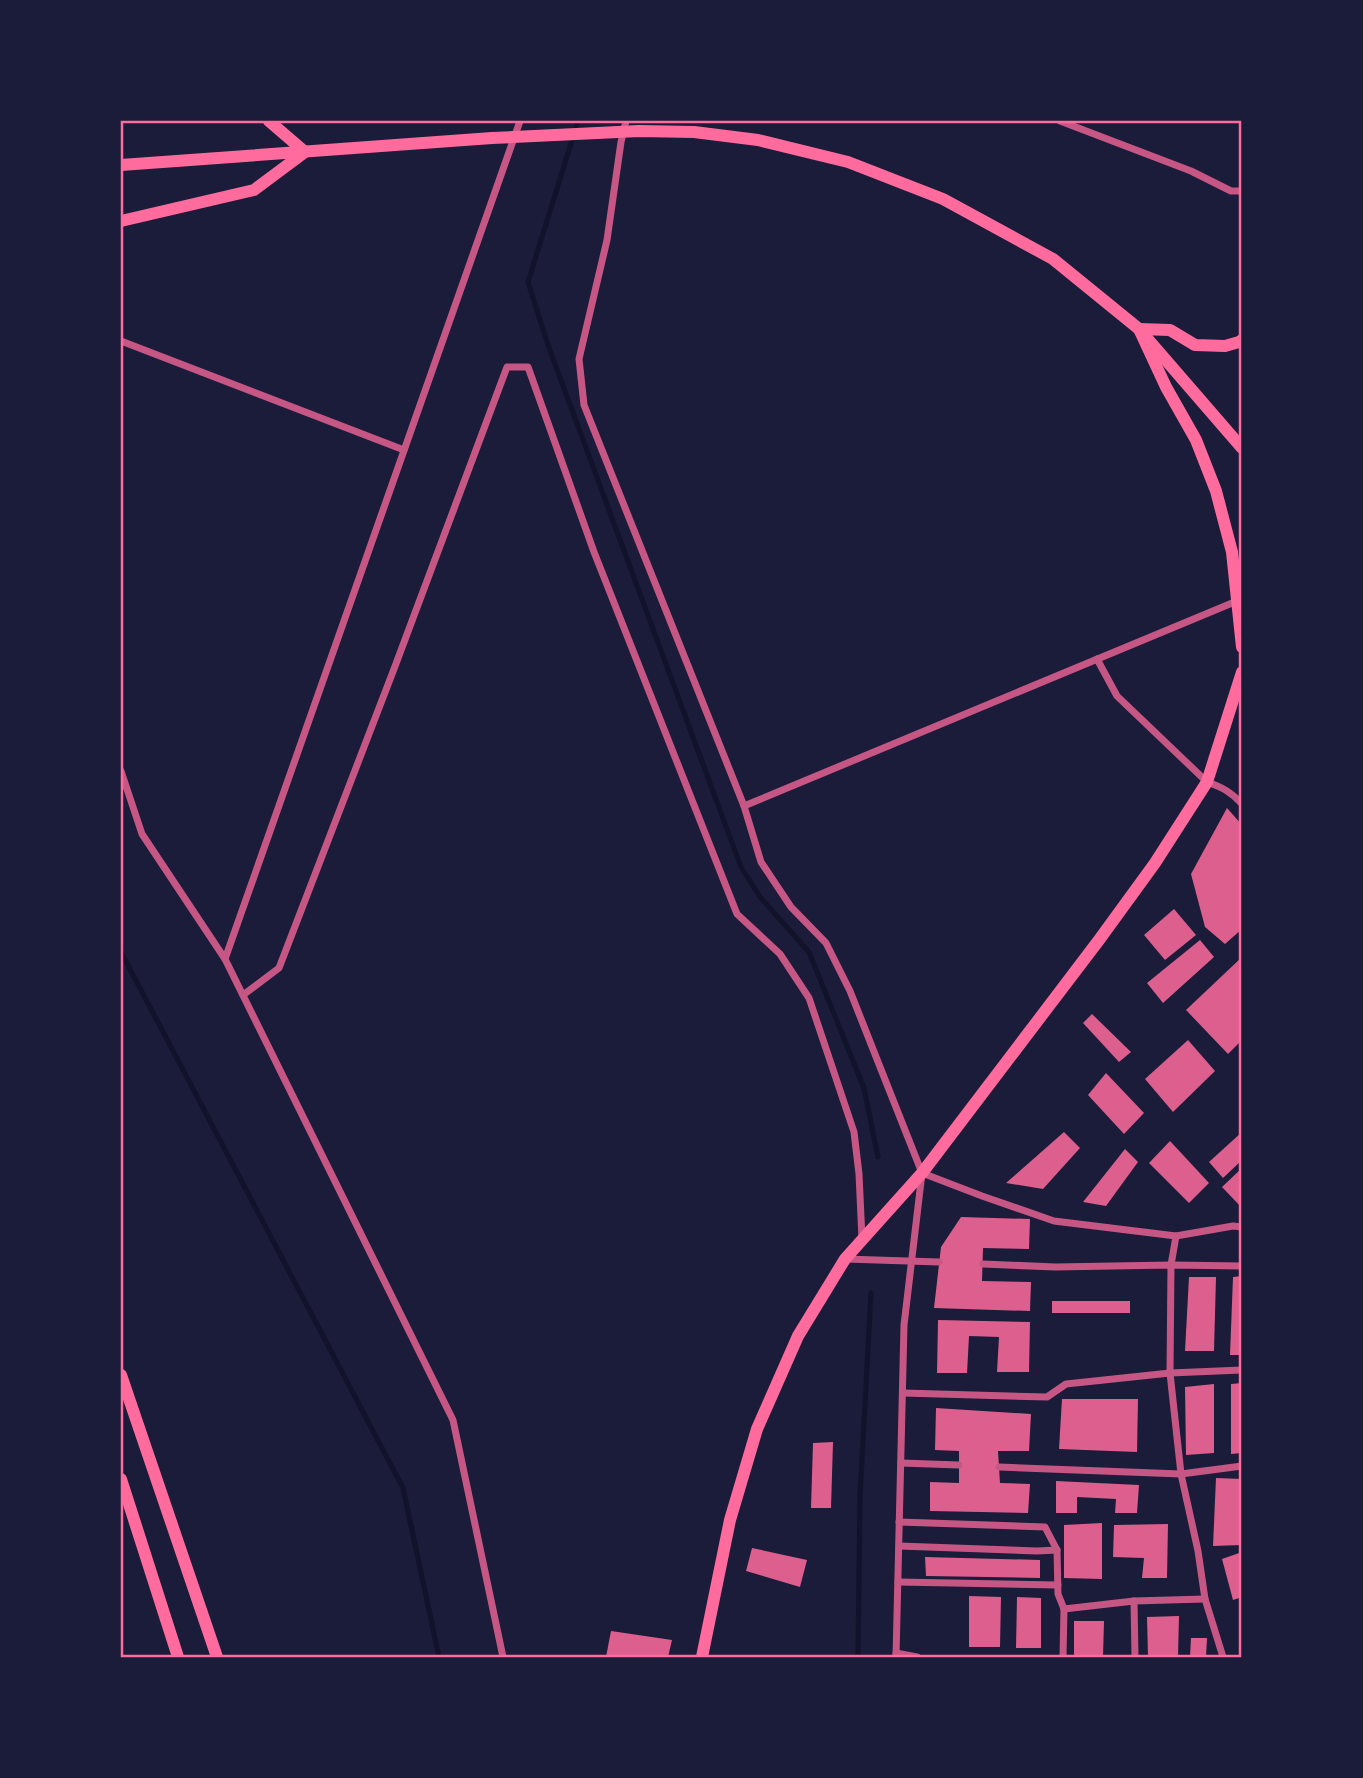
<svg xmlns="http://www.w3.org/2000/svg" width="1363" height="1778" viewBox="0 0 1363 1778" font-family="'DM Sans',sans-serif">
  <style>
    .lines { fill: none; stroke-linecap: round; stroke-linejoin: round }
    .stream { stroke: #12122b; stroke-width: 5 }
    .building { fill: #dd5f8e }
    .minor { stroke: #c65784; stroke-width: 7 }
    .secondary { stroke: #ff6b9d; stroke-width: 12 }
    .primary { stroke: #ff6b9d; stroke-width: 12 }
    .neatline { fill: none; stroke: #ff6b9d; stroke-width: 2.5 }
  </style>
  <rect width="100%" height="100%" fill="#1b1b3a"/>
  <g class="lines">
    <g class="stream">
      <polyline points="578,121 528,282 548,345 741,867 760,897 809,952 864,1088 878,1157"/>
      <polyline points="121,952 403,1488 439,1657"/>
      <polyline points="858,1657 860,1496 871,1293"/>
    </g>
  </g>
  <g class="building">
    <polygon points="1227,808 1242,825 1242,929 1225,944 1205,927 1191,874"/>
    <polygon points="1174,909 1196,935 1165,960 1144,935"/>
    <polygon points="1200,940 1214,957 1163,1003 1147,983"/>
    <polygon points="1242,957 1242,1040 1228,1054 1186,1010"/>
    <polygon points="1092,1014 1131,1052 1119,1062 1083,1023"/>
    <polygon points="1188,1040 1215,1071 1173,1112 1145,1079"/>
    <polygon points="1106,1073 1144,1113 1124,1134 1088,1095"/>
    <polygon points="1064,1132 1080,1148 1043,1189 1006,1183"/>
    <polygon points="1242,1132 1242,1160 1223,1178 1209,1162"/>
    <polygon points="1170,1141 1209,1183 1189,1203 1149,1163"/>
    <polygon points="1125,1149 1138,1162 1106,1206 1083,1202"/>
    <polygon points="1242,1168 1242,1208 1222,1187"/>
    <polygon points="961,1217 1030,1219 1029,1249 983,1248 982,1281 1031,1282 1030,1311 934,1308 941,1247"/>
    <polygon points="1242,1276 1242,1355 1230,1355 1233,1277"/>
    <polygon points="1189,1277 1216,1277 1214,1351 1185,1351"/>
    <rect x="1052" y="1301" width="78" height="12"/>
    <polygon points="938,1320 1030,1322 1029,1372 997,1372 999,1337 969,1336 967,1373 937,1373"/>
    <polygon points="1242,1383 1242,1453 1231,1454 1231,1384"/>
    <polygon points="1214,1384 1214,1453 1186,1455 1185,1387"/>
    <polygon points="1062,1399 1138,1399 1137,1452 1059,1449"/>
    <polygon points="936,1408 1031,1414 1029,1451 998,1451 1000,1483 1030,1484 1028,1513 930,1511 930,1482 959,1483 959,1451 935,1450"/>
    <polygon points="833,1442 831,1508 811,1508 813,1443"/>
    <polygon points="1216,1478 1242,1479 1242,1545 1213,1546"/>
    <polygon points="1056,1481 1139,1485 1137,1513 1115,1513 1116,1499 1077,1497 1077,1513 1056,1513"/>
    <polygon points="1102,1523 1102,1579 1064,1578 1064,1525"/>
    <polygon points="1168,1524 1167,1578 1142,1578 1144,1558 1113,1557 1114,1525"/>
    <polygon points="752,1548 807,1560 800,1587 746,1571"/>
    <polygon points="1242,1552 1242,1597 1233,1600 1222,1559"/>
    <polygon points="925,1557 1040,1560 1040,1578 926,1576"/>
    <polygon points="969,1596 1001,1597 1000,1647 969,1647"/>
    <polygon points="1017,1597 1041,1598 1041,1648 1016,1648"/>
    <polygon points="1179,1616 1178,1657 1148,1657 1147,1617"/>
    <polygon points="1074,1621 1104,1621 1103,1657 1074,1657"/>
    <polygon points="611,1631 672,1640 668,1657 606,1657"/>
    <polygon points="1191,1638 1207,1638 1206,1657 1190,1657"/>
  </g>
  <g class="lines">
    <g class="minor">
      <polyline points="626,121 621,142 607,240 579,359 584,405 744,806 761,862 791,907 826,943 850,991 922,1173 904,1325 896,1657"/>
      <polyline points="1060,121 1191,171 1231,191 1242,191"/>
      <polyline points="121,341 404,450"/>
      <path d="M1097 659 1117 696 1207 782C1222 787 1231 792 1242 804"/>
      <polyline points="121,771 142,834 225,959 453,1420 503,1657"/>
      <polyline points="744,806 1237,601"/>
      <polyline points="225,959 520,121"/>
      <polyline points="243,995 279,968 394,669 507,367 528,367 594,552 737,914 780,954 809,998 854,1132 859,1174 862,1239"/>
      <polyline points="922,1173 982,1196 1054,1221 1176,1236 1233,1226 1242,1227"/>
      <polyline points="1176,1236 1171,1265 1170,1373 1181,1474 1198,1551 1205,1599 1223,1657"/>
      <polyline points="845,1259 939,1262"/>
      <polyline points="983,1264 1055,1267 1171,1265 1242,1266"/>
      <polyline points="903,1393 1047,1397 1066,1384 1170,1373 1242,1370"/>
      <polyline points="901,1463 959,1465"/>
      <polyline points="999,1467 1181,1474 1242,1466"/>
      <polyline points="899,1522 1045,1527 1057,1550 1058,1594 1064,1609 1063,1657"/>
      <polyline points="899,1546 1037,1551 1057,1550"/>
      <polyline points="898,1582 1058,1585"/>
      <polyline points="1134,1601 1135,1657"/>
      <polyline points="1064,1609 1134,1601 1205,1599"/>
      <polyline points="896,1653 917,1657"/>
    </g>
    <g class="secondary">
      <polyline points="121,165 492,138 639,131 694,132 758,140 848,162 943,199 1053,259 1139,329 1242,448"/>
      <polyline points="121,221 254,190 305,152 269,121"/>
      <polyline points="1242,340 1239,342 1225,346 1195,345 1170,330 1139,329 1166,387 1196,440 1216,491 1232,552 1242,647"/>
      <polyline points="702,1657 730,1520 757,1429 798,1336 845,1259 922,1173 1099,940 1155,863 1207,782 1242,672"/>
    </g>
    <g class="primary">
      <polyline points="121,1375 217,1657"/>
      <polyline points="121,1479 178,1657"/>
    </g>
  </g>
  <rect width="1363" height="1778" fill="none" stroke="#1b1b3a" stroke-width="245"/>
  <rect x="122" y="122" width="1118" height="1534" class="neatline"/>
</svg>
